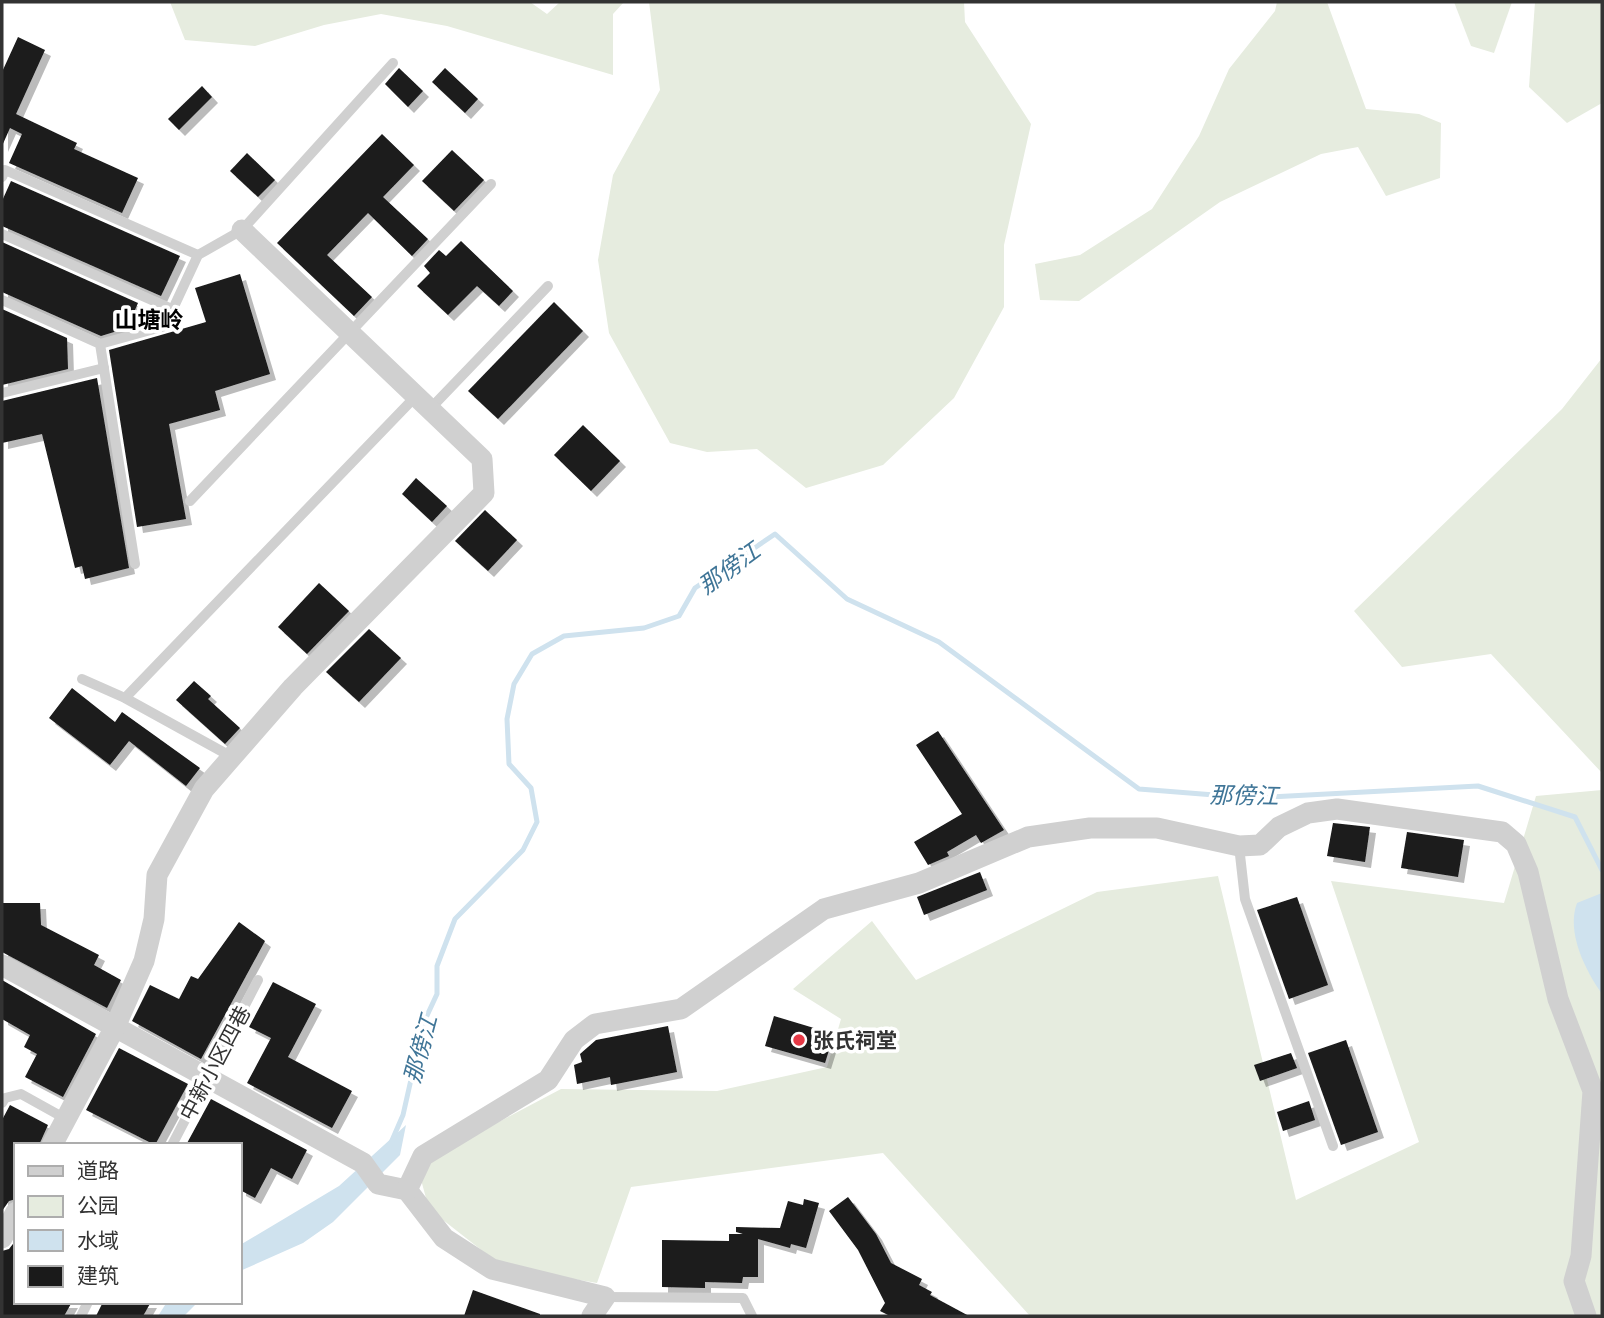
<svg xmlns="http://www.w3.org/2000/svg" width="1604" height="1318" viewBox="0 0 1604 1318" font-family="'Archivo Narrow','Noto Sans SC',sans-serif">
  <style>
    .green { fill: #e6ecdf }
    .water { fill: #cfe2ee }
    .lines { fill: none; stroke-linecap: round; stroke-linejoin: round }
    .stream { stroke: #cfe2ee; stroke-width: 5 }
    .building { fill: #1a1a1a; filter: url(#shadow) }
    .service { stroke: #d0d0d0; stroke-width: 10 }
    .minor { stroke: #d0d0d0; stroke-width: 21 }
    .poi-dot { fill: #e63946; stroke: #fff; stroke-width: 2.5 }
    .labels { text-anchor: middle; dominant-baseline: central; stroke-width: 7; stroke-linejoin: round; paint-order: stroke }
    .poi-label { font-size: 21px; font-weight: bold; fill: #333; stroke: #fff; text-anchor: start }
    .street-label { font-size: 21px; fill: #333; stroke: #fff }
    .neighbourhood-label { font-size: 23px; font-weight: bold; fill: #000; stroke: #fff }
    .water-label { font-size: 23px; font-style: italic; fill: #3f7597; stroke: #fff }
  </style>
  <defs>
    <filter id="shadow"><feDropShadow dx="6" dy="6" stdDeviation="0" flood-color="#0004"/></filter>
  </defs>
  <rect width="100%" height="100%" fill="#fff"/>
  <g class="green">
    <polygon points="170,2 530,2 547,14 560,2 624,2 613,14 613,75 447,26 381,14 324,25 255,46 185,40"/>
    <polygon points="649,2 964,2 965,22 1031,124 1004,245 1004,307 954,398 883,465 806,488 757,449 707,452 670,443 609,333 598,260 613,175 660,90"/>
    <polygon points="1277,2 1327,2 1366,109 1419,114 1441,123 1440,178 1386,196 1358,147 1321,154 1220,202 1079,301 1040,300 1035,264 1080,255 1152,209 1199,136 1229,69 1275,11"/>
    <polygon points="1454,2 1512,2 1494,53 1471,46"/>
    <polygon points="1535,2 1602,2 1602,103 1567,123 1529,87"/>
    <polygon points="1602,358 1602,773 1491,654 1402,667 1354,611 1562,409"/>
    <polygon points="1602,790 1602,1316 1030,1316 883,1153 631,1187 597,1283 503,1267 429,1209 417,1165 561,1089 717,1091 827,1067 841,1019 793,989 872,921 916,980 1097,892 1218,876 1296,1200 1419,1142 1331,881 1504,903 1536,796"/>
  </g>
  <g class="water">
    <path d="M1602 893V994C1585 970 1566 932 1577 903Z"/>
    <polygon points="406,1125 400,1155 333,1222 303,1243 240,1271 240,1245 339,1186"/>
    <polygon points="167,1302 198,1302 184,1316 158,1316"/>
  </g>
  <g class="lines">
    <polyline class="stream" points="390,1145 403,1115 424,1022 437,994 437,966 455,919 523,850 537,822 531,788 509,764 507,719 514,684 532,654 564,636 644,628 679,616 695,588 775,534 847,599 939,642 1139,789 1252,798 1478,786 1575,817 1602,870"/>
  </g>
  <g class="building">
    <polygon points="18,37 45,50 16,114 77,143 74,149 138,178 122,213 9,163 22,134 10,128 2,146 2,72"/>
    <polygon points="399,68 423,91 408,107 385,84"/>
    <polygon points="445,68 478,99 465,113 432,82"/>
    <polygon points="202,86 212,97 179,130 168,119"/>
    <polygon points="382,134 414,165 383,197 428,239 412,256 368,213 327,255 372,297 354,316 277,243"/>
    <polygon points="452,150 484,180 454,211 422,181"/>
    <polygon points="247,153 275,180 258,197 230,171"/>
    <polygon points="11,181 180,256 161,296 2,226 2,201"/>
    <polygon points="461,241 513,291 499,306 477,286 448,315 417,286 430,273 424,266 439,250 446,256"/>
    <polygon points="2,242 138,303 127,328 101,336 2,292"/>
    <polygon points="240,274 270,374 215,391 220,410 169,424 186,519 137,527 109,350 206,322 195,288"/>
    <polygon points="554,302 583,331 498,419 468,391"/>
    <polygon points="2,309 67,338 68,369 2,385"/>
    <polygon points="97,378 129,568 85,579 82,566 75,568 42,434 2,443 2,401"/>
    <polygon points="583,425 620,461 591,491 554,455"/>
    <polygon points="416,478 447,506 432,522 402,494"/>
    <polygon points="485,510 517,540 488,571 455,541"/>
    <polygon points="319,583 349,611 307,654 278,627"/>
    <polygon points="369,629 401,658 359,702 326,672"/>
    <polygon points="194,681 211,696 208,699 240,728 225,744 176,700"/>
    <polygon points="72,688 115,722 122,712 200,768 186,786 129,741 110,765 49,718"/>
    <polygon points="938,731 1004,830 981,843 976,835 947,852 949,856 928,865 914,842 962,814 916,745"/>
    <polygon points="1333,823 1370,827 1365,862 1327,856"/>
    <polygon points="1407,832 1464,840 1458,877 1401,868"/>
    <polygon points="980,872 987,890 924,915 917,897"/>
    <polygon points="1297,897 1328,985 1289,999 1257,910"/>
    <polygon points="2,903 40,903 41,925 99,955 94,965 121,980 107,1008 2,952"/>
    <polygon points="239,922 265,941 201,1059 132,1021 150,985 179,999 191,976 198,979"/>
    <polygon points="2,980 96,1034 63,1097 25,1077 37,1054 24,1047 30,1035 2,1019"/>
    <polygon points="273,982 316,1004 288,1057 352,1091 332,1128 247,1083 271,1038 249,1027"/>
    <polygon points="774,1016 834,1034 825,1063 765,1046"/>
    <polygon points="668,1026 677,1072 611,1085 610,1077 577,1084 574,1065 582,1062 580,1054 596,1040"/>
    <polygon points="1346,1040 1378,1132 1341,1145 1308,1053"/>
    <polygon points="119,1048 188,1084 155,1145 86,1110"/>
    <polygon points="1291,1053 1297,1068 1260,1081 1254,1065"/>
    <polygon points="211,1099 307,1150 292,1179 271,1168 255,1198 240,1190 240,1145 186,1145"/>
    <polygon points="1309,1101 1315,1120 1283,1131 1277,1112"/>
    <polygon points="10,1105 48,1125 39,1145 16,1145 16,1199 9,1201 2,1211 2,1120"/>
    <polygon points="848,1197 876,1234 891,1263 922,1279 919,1285 932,1292 930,1295 969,1316 890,1316 880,1311 885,1303 858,1250 829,1211"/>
    <polygon points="804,1199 819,1203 806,1248 791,1244 790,1248 758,1239 758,1277 743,1277 742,1283 705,1282 705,1288 662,1287 662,1240 729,1241 729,1234 743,1234 736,1232 736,1227 780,1228 788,1201 803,1205"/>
    <polygon points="16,1240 16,1302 72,1302 64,1316 2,1316 2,1251 9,1249"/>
    <polygon points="473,1290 540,1314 540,1316 464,1316"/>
    <polygon points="103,1302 151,1302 143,1316 96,1316"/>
  </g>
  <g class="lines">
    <g class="service">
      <polyline points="2,177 5,170 198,255"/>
      <polyline points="2,234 172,309"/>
      <polyline points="2,300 100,344 135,564"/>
      <polyline points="100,344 165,326 198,255 242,230 393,63"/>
      <polyline points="2,393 104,368"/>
      <polyline points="430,409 548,286"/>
      <polyline points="190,501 491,184"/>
      <polyline points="82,679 125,698 232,757"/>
      <polyline points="125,698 416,396"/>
      <polyline points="1239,846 1245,899 1333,1146"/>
      <polyline points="2,1103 5,1098 21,1094 66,1119"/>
      <polyline points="172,1145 258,980"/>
      <polyline points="605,1297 743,1298 752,1316"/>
      <polyline points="81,1316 88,1302"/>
    </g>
    <g class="minor">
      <polyline points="2,965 363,1163 378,1184 407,1190 444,1238 492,1269 605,1297 592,1316"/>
      <polyline points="52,1145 115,1027 144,961 154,919 157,875 204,789 293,687 484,493 482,459 242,230"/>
      <polyline points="407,1190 423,1156 548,1080 574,1040 595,1024 681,1009 824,909 919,883 1028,837 1090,828 1157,828 1239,846 1260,845 1279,827 1308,813 1337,809 1502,832 1516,844 1528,872 1558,999 1593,1091 1581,1256 1574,1281 1586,1316"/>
      <polyline points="2,1238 16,1212"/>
    </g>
  </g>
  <circle class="poi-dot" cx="799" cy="1040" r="7"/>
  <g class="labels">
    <g class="poi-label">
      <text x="813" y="1040">张氏祠堂</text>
    </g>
    <g class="street-label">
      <text transform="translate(215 1063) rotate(-62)">中新小区四巷</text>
    </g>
    <g class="neighbourhood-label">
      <text x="149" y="319">山塘岭</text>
    </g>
    <g class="water-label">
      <text transform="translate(729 568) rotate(-36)">那傍江</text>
      <text transform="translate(1244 795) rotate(1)">那傍江</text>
      <text transform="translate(420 1049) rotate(-75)">那傍江</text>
    </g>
  </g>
  <rect width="1604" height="1318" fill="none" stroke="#333333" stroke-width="7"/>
  <rect x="14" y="1143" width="228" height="161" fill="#ffffff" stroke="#adadad" stroke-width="2"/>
  <rect x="28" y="1166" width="35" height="10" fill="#d0d0d0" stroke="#adadad" stroke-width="2"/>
  <text x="77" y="1178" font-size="21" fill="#333333">道路</text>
  <rect x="28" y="1196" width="35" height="21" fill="#e6ecdf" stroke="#adadad" stroke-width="2"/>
  <text x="77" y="1213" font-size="21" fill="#333333">公园</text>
  <rect x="28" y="1230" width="35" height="21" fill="#cfe2ee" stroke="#adadad" stroke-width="2"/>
  <text x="77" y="1248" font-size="21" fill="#333333">水域</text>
  <rect x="28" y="1266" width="35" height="21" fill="#1a1a1a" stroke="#adadad" stroke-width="2"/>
  <text x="77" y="1283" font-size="21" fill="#333333">建筑</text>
</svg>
